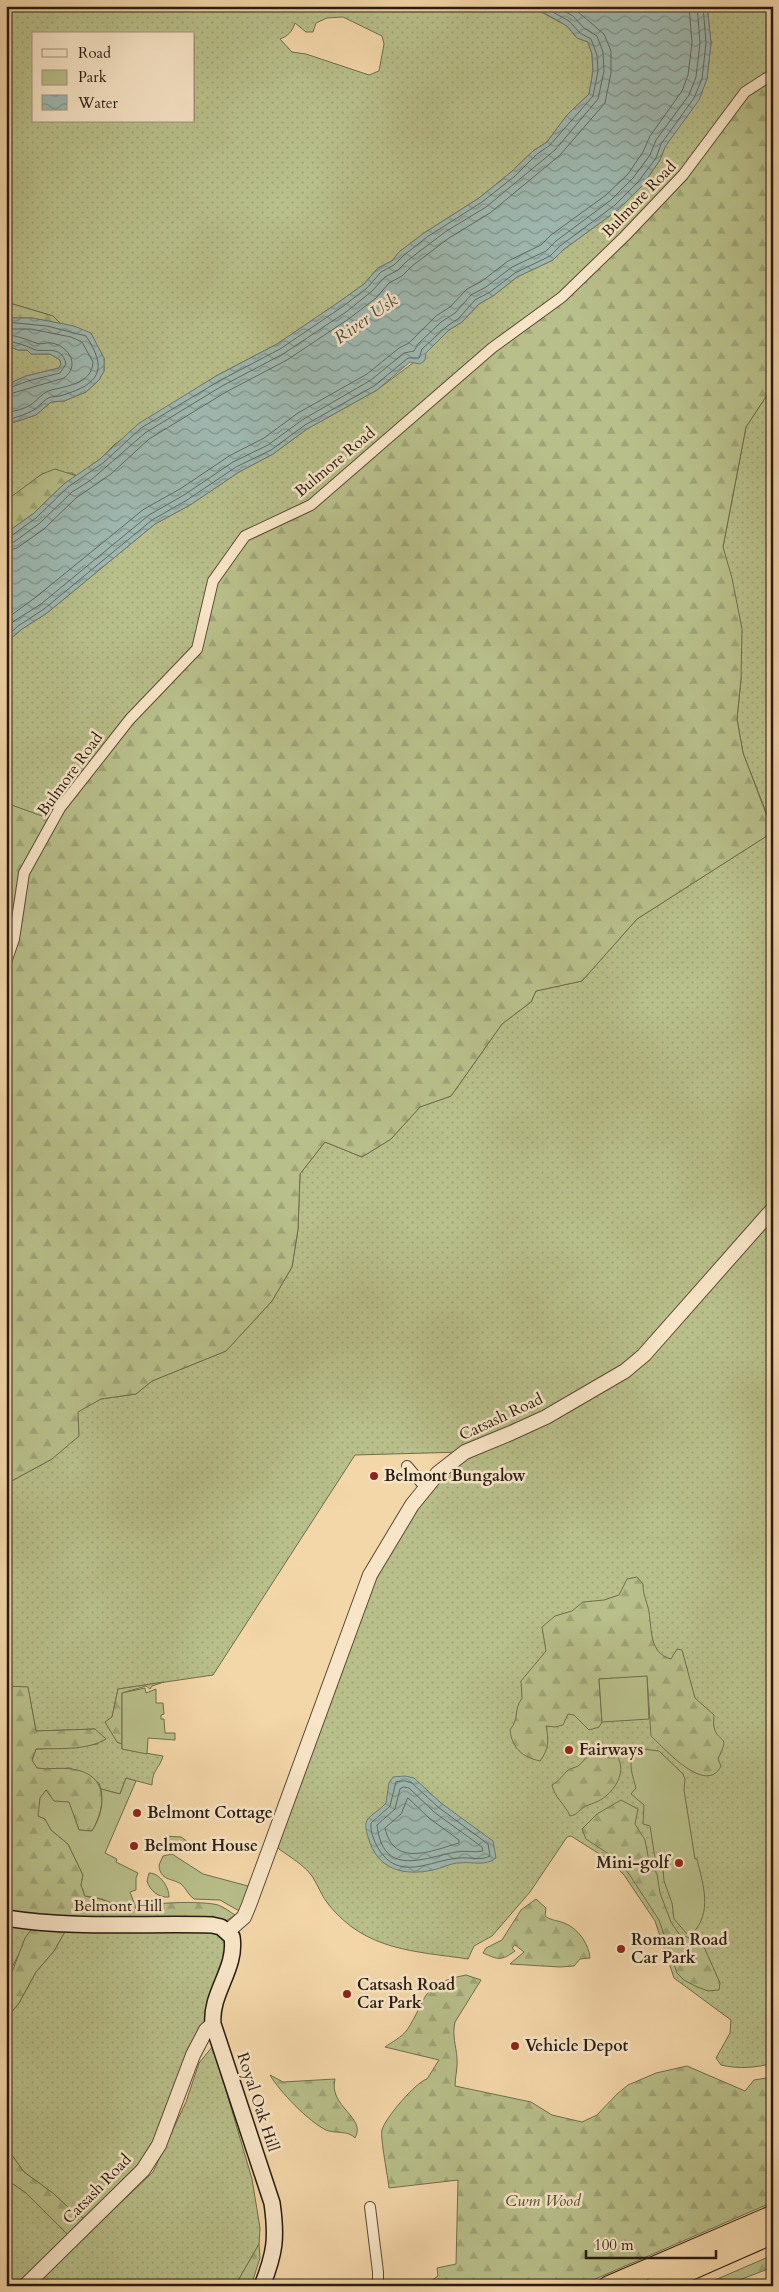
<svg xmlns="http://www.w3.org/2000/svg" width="779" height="2292" viewBox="0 0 779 2292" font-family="Cardo,serif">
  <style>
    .grass { fill: url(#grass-dots); stroke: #6f6d4d; fill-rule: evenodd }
    .forest { fill: url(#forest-firs); stroke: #6f6d4d }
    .green { fill: #b8bf8a; stroke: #6f6d4d }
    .water { fill: url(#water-waves); stroke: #6e7970 }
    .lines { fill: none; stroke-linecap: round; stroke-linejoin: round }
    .shore { stroke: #626a60; stroke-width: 1 }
    .minor-casing { stroke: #5a4a36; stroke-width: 12 }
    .tertiary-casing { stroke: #5a4a36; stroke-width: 16 }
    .secondary-casing { stroke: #261b10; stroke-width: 18 }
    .motorway-casing { stroke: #261b10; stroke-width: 21 }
    .minor { stroke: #f8e5c7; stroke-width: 10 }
    .tertiary { stroke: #f8e5c7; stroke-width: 14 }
    .secondary { stroke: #f8e5c7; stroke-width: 15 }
    .motorway { stroke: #f4d7a9; stroke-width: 19 }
    .poi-dot { fill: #8f2418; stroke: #f8e5c7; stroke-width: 2 }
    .labels { text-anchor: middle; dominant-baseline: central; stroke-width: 5; stroke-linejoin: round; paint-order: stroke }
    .street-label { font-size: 16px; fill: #261b10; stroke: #f8e5c7 }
    .poi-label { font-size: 16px; font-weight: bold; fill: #261b10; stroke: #f8e5c7; text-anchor: start }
    .park-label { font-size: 16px; font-style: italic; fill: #524c35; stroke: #f8e5c7 }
    .water-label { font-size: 18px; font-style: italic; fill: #4a4a40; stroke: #f8e5c7 }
  </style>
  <defs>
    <pattern id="grass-dots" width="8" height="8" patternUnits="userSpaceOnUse" patternTransform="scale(1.25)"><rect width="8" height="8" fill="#b8bf8a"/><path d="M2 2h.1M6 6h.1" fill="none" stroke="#9ea476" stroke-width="1.8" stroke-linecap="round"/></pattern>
    <pattern id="forest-firs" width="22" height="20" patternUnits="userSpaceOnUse" patternTransform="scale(1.25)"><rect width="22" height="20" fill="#b8bf8a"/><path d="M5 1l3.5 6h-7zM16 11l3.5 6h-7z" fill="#9ea476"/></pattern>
    <pattern id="water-waves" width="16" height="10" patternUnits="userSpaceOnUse" patternTransform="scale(1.25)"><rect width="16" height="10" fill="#9eb8b0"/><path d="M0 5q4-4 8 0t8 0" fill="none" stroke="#81958e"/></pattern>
  </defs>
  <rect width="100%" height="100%" fill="#f4d7a9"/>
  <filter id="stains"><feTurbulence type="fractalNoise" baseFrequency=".004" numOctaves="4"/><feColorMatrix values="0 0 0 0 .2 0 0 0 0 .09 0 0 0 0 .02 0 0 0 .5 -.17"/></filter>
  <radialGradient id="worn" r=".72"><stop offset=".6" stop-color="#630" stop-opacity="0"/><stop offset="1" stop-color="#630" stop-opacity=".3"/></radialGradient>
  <g class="grass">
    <path d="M6 6 532 7 567 26 577 38 588 42 592 54 593 71 589 94 567 115 547 142 533 151 511 172 479 198 424 233 399 252 392 261 378 268 364 284 339 302 277 344 216 376 115 444 100 459 77 476 72 473 42 474 6 502V425L36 415 51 402 64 401 86 392 99 380 104 371V358L90 333 61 324 53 316 6 302ZM343 17 382 36 384 44 379 71 369 75 306 54 292 52 280 39C288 36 292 32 295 23L306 32H313L316 23 327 18ZM34 34H194V121H34Z"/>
    <polygon points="707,6 773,6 773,74 683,175 197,649 53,821 6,803 6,643 22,629 47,613 155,524 190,505 239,472 273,454 307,429 377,390 426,353 449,330 462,322 479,304 493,296 517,277 553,260 563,250 619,209 642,186 660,160 665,147 707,79 711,43"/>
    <polygon points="6,345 18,350 27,350 31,354 50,354 60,360 61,364 59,368 26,376 6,385"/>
    <polygon points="773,386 773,830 743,753 737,719 741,679 723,547 746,427"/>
    <path d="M773 832V2063C756 2068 738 2069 721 2065L716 2058 730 2033 731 2020 674 1978 655 1921 624 1875 609 1860 571 1836 567 1837 530 1892 492 1936 474 1946 468 1959C415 1951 366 1951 329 1905 322 1897 318 1885 312 1876 304 1865 290 1857 279 1849L276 1844 370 1575 412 1505 464 1452 355 1455 213 1675 118 1689 112 1717 117 1742 122 1744V1749L163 1756C160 1768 152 1770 152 1785L126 1778 120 1794 101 1789 99 1783 70 1768 48 1770 36 1768 32 1761 36 1749 75 1747 98 1744 95 1729 36 1731 28 1688 6 1686V1484L52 1459 77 1412 101 1399 136 1394 152 1381 226 1351 272 1301 292 1267 298 1229 300 1174 325 1142 362 1157 391 1139 420 1107 451 1096 502 1024 531 1002 536 991 582 981 637 919Z"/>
    <polygon points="6,1922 33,1927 6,1979"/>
    <polygon points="67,1928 217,1931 227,1942 210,2015 155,2142 139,2167 85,2219 74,2213 54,2194 24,2172 6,2147 6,2019 19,2003 36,1972 54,1951"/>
    <polygon points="213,2046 252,2179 260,2228 259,2244 235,2286 33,2286 153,2172 186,2102 199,2063"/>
    <polygon points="6,2179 26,2193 68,2235 16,2286 6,2286"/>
  </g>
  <g class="forest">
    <polygon points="773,74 773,386 746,427 723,547 732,578 742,629 741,679 737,719 743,753 773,832 637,919 582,981 536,991 531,1002 502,1024 451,1096 420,1107 391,1139 362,1157 325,1142 300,1174 298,1229 292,1267 272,1301 226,1351 152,1381 136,1394 101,1399 78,1412 79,1436 52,1459 6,1484 6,803 53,820 130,719 197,649 213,581 245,536 312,505 360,461 562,297 683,175 745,92"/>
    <polygon points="6,302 53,316 61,324 32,318 11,318 6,316"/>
    <polygon points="55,469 77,476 65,483 33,514 6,533 6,502 8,499 42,474"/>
    <path d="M637 1577 643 1584C643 1596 647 1601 649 1612 652 1630 649 1653 671 1659L677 1649 682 1650 695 1698 714 1715C714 1719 713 1724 714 1727 719 1746 731 1732 718 1759L721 1766C706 1796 665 1749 651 1736L647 1677 599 1679 602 1722 599 1727 589 1730 574 1715 568 1714 563 1725 555 1727 546 1726C549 1740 549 1749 540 1761 522 1757 512 1748 510 1730 520 1717 513 1711 522 1698L521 1681 546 1651 542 1627 555 1616 572 1611 583 1602 604 1600 619 1595 627 1579Z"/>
    <polygon points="164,1682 152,1686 150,1689 146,1686 122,1693 122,1744 117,1742 105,1722 112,1717 118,1689"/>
    <path d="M6 1686 28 1687 36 1731 95 1729 106 1739C86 1751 58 1748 36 1749L32 1760 37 1768C48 1770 60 1767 72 1769 108 1774 107 1805 92 1831L79 1830 74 1816H38L46 1819 51 1830 68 1844 83 1875 81 1885 85 1896 101 1899 134 1911C141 1901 205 1901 218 1905 224 1907 230 1912 235 1915L226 1921 203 1919H82L6 1913Z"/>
    <path d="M597 1744C627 1751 627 1778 606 1796 599 1802 593 1803 586 1806 579 1809 578 1815 570 1816 565 1804 554 1797 552 1785 560 1780 561 1777 567 1771 570 1768 575 1768 578 1766 587 1760 588 1749 597 1744Z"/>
    <polygon points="621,1800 638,1809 635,1824 645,1840 649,1861 657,1874 660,1893 671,1922 679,1934 691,1939 700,1938 720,1983 719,1990 708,1991 695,1986 684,1980 677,1973 659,1920 629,1874 615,1858 586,1839 582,1829 597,1814"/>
    <path d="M536 1899 546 1908 545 1916C552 1921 557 1920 564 1923 578 1928 589 1944 590 1958L580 1959 574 1966 560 1967 510 1964 524 1952 515 1945 512 1948 515 1951C501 1961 499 1960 483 1953L486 1948 502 1940 521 1910Z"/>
    <polygon points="33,1927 67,1928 54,1951 36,1972 19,2003 6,2019 6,1979 12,1972 25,1938"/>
    <path d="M466 1975 481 1980 455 2022C452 2036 456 2045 457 2058 458 2067 455 2077 455 2086L531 2102 552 2115 582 2122 597 2115 617 2094 628 2085 656 2073 687 2066 745 2091 754 2080 773 2077V2202L579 2286H424L438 2276 437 2268 456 2264 458 2180 389 2188C388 2177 380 2138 382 2130 385 2118 416 2082 427 2079L439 2060 385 2047C392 2042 402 2037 407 2030 428 1998 420 1984 466 1975Z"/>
    <path d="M270 2075 283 2082 335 2079C328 2107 367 2117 355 2138 348 2130 336 2134 326 2130 309 2122 279 2091 270 2075Z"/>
    <polygon points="6,2147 24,2172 54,2194 74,2213 85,2219 68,2235 26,2193 6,2179"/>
    <polygon points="259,2244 260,2258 251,2286 235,2286"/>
    <polygon points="773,2255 773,2267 724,2286 701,2286"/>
  </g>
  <g class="green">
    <polygon points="647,1676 649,1719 602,1722 599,1679"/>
    <polygon points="145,1688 146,1693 156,1689 156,1703 163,1703 164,1714 161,1715 161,1719 164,1719 165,1733 175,1733 175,1740 148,1738 147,1754 122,1749 122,1693"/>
    <path d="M644 1749 659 1751 683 1774 685 1779 684 1790 695 1859H697C703 1885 713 1912 692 1934L686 1933 674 1919 672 1903 664 1881 663 1868 655 1858 650 1826 643 1824 644 1805 631 1794 636 1788C632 1773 624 1754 644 1749Z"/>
    <path d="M126 1778 136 1781 105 1853 117 1859 116 1862 138 1873 136 1878V1890L130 1892 136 1908 134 1912 102 1899 85 1896 81 1885 83 1875 68 1844 51 1830 45 1819 38 1816 40 1798 46 1790 54 1801 69 1802 79 1830 92 1831C100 1818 104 1805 101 1789L120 1794Z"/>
    <polygon points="164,1836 181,1837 198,1849 173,1849 166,1845"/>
    <path d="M172 1854 203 1874 248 1886 250 1889 241 1912 220 1900 194 1899C188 1895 186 1888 181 1884 172 1878 160 1881 159 1865L163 1856Z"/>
    <path d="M149 1873C160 1873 169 1887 169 1897 159 1898 150 1891 147 1881Z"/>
  </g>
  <g class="water">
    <polygon points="512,6 707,6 711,43 707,79 699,100 665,147 660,160 642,186 619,209 563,250 553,260 517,277 493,296 479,304 462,322 449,330 426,353 425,360 420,364 410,362 377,390 307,429 273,454 239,472 190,505 155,524 47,613 22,629 6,643 6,533 33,514 65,483 100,459 138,424 216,376 277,344 339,302 364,284 378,268 392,261 399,252 424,233 479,198 511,172 533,151 547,142 567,115 589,94 593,71 592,54 588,42 577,38 567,26 539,10 532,7"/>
    <polygon points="6,316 11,318 32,318 48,321 74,326 91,333 104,358 104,371 99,380 86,392 64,401 51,402 36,415 6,425 6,385 26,376 59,368 61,364 60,360 50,354 31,354 27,350 18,350 6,345"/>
    <path d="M405 1776 414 1778 441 1803 493 1841 496 1858C485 1867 472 1861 459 1863 452 1863 444 1867 437 1869 410 1876 381 1873 370 1843 360 1814 369 1821 386 1803L389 1783 393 1777Z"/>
  </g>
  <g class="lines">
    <g class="shore">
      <path d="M6 322 47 326 86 336C108 369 100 384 63 395 58 397 52 396 48 398 42 402 38 408 32 411 24 415 15 418 6 420"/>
      <path d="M6 329H31L71 337 82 342 93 362C92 385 64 386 48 391 42 394 37 400 32 404 25 409 15 411 6 413"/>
      <path d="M6 335C17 335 27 340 36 343 41 345 47 342 52 343 70 347 80 366 64 378L6 395"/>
      <path d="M6 341C15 342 25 345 33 349 44 354 61 343 66 364L60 373 28 381 6 389"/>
      <polyline points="6,537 11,536 36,518 68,487 103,463 141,428 219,381 280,349 342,307 367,288 381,272 394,265 403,256 427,237 482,202 515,176 536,155 550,145 593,96 598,71 597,55 591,39 580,33 569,21 542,6"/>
      <polyline points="6,543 14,542 40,523 72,492 91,480 145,433 222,386 283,354 346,312 371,292 385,277 398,270 407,261 445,232 486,207 555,150 598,99 604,71 603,52 597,36 584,28 573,16 555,6"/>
      <polyline points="6,551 17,548 44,529 76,498 111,474 149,439 226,392 287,360 350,318 376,298 389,283 402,276 412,266 449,238 490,213 560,155 605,103 611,73 611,51 604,34 571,6"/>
      <polyline points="6,619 36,597 144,509 180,489 229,456 264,438 298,413 367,374 399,348 409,343 436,316 450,307 467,289 482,281 508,261 541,245 551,235 606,195 628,174 643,152 650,136 682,91 688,75 692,43 689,6"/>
      <polyline points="6,630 14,621 41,604 149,515 184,495 233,462 268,445 302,420 371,380 404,353 414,351 418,344 441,322 455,313 471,295 486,287 512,267 546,251 556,241 611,200 633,178 650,155 656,140 689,95 696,77 700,43 697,6"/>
      <polyline points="6,637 18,626 44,609 152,520 187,500 236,467 271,450 305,425 374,386 408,358 419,358 422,349 446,327 459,318 475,300 490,292 515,273 550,256 560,246 615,205 638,182 656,158 661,144 694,98 702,79 706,43 703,6"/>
      <path d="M405 1781 412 1783 438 1807 488 1844 490 1856C482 1861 469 1857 459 1858 430 1860 399 1883 378 1848 374 1841 370 1831 371 1823L390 1806 396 1782Z"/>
      <path d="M404 1787 409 1788 434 1812 482 1847 483 1851C474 1853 465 1850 456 1852 423 1858 383 1878 377 1825L395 1809 400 1789Z"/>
      <path d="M408 1798 429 1818 459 1840V1843C431 1851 394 1868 385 1828L401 1814Z"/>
    </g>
    <g class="minor-casing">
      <g id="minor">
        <polyline points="6,962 14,939 24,873 60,808 130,719 197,649 213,581 245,536 311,505 492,348 562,297 625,236 683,175 745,92 773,74"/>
        <polyline points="407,1466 425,1487"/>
        <polyline points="370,2207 378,2272 378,2286"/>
      </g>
    </g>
    <g class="tertiary-casing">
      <g id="tertiary">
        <polyline points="227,1932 244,1917 249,1905 370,1575 412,1505 438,1473 465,1452 511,1433 546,1417 625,1371 644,1355 773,1209"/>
        <polyline points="25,2286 143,2170 159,2145 193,2055 206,2030 213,2024"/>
      </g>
    </g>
    <g class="secondary-casing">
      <path id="secondary" d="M6 1918C74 1929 144 1923 212 1925L221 1927 232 1937C237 1969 210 1993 213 2024L272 2203C277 2238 275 2253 262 2286"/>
    </g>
    <g class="motorway-casing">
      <g id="motorway">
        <polyline points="608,2286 773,2215"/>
        <polyline points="655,2286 773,2234"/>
      </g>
    </g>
    <use href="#minor" class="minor"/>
    <use href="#tertiary" class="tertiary"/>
    <use href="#secondary" class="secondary"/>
    <use href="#motorway" class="motorway"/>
  </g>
  <g class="poi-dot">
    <circle cx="374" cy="1476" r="5"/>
    <circle cx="569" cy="1750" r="5"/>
    <circle cx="137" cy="1813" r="5"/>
    <circle cx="134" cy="1846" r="5"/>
    <circle cx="679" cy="1863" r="5"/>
    <circle cx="621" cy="1949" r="5"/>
    <circle cx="347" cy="1994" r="5"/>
    <circle cx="515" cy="2046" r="5"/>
  </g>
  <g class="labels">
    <g class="street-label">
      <text transform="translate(639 199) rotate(-46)">Bulmore Road</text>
      <text transform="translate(335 462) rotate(-40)">Bulmore Road</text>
      <text transform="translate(70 774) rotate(-54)">Bulmore Road</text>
      <text transform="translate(501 1417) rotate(-25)">Catsash Road</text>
      <text x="118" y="1906">Belmont Hill</text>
      <text transform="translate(258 2102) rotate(72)">Royal Oak Hill</text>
      <text transform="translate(97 2189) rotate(-46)">Catsash Road</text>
    </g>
    <g class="poi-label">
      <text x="384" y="1476">Belmont Bungalow</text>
      <text x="579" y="1750">Fairways</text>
      <text x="147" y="1813">Belmont Cottage</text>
      <text x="144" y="1846">Belmont House</text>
      <text x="669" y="1863" text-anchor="end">Mini-golf</text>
      <text x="631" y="1940">Roman Road<tspan x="631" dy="18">Car Park</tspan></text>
      <text x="357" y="1985">Catsash Road<tspan x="357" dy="18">Car Park</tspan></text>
      <text x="525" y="2046">Vehicle Depot</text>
    </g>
    <g class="park-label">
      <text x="543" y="2201">Cwm Wood</text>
    </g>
    <g class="water-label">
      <text transform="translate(366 319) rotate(-35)">River Usk</text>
    </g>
  </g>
  <rect width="779" height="2292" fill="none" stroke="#f4d7a9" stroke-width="25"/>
  <rect x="8" y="8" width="764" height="2277" fill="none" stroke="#261b10" stroke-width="2.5"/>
  <rect x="12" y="12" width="754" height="2267" fill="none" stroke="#261b10"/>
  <rect x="32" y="32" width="162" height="90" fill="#f8e5c7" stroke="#a4947e"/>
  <rect x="42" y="49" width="25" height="8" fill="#f8e5c7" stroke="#a4947e"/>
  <text x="78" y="58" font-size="15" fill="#261b10">Road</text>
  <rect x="42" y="70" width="25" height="15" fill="#b8bf8a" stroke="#a4947e"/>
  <text x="78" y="82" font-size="15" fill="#261b10">Park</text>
  <rect x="42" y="95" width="25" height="15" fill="url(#water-waves)" stroke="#a4947e"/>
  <text x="78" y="108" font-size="15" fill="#261b10">Water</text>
  <path d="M586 2250v8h130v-8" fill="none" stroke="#261b10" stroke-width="2.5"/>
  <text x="594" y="2250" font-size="15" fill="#261b10" stroke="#f8e5c7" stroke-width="4" paint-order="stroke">100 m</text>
  <rect width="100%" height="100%" filter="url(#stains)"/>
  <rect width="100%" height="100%" fill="url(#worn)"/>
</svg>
